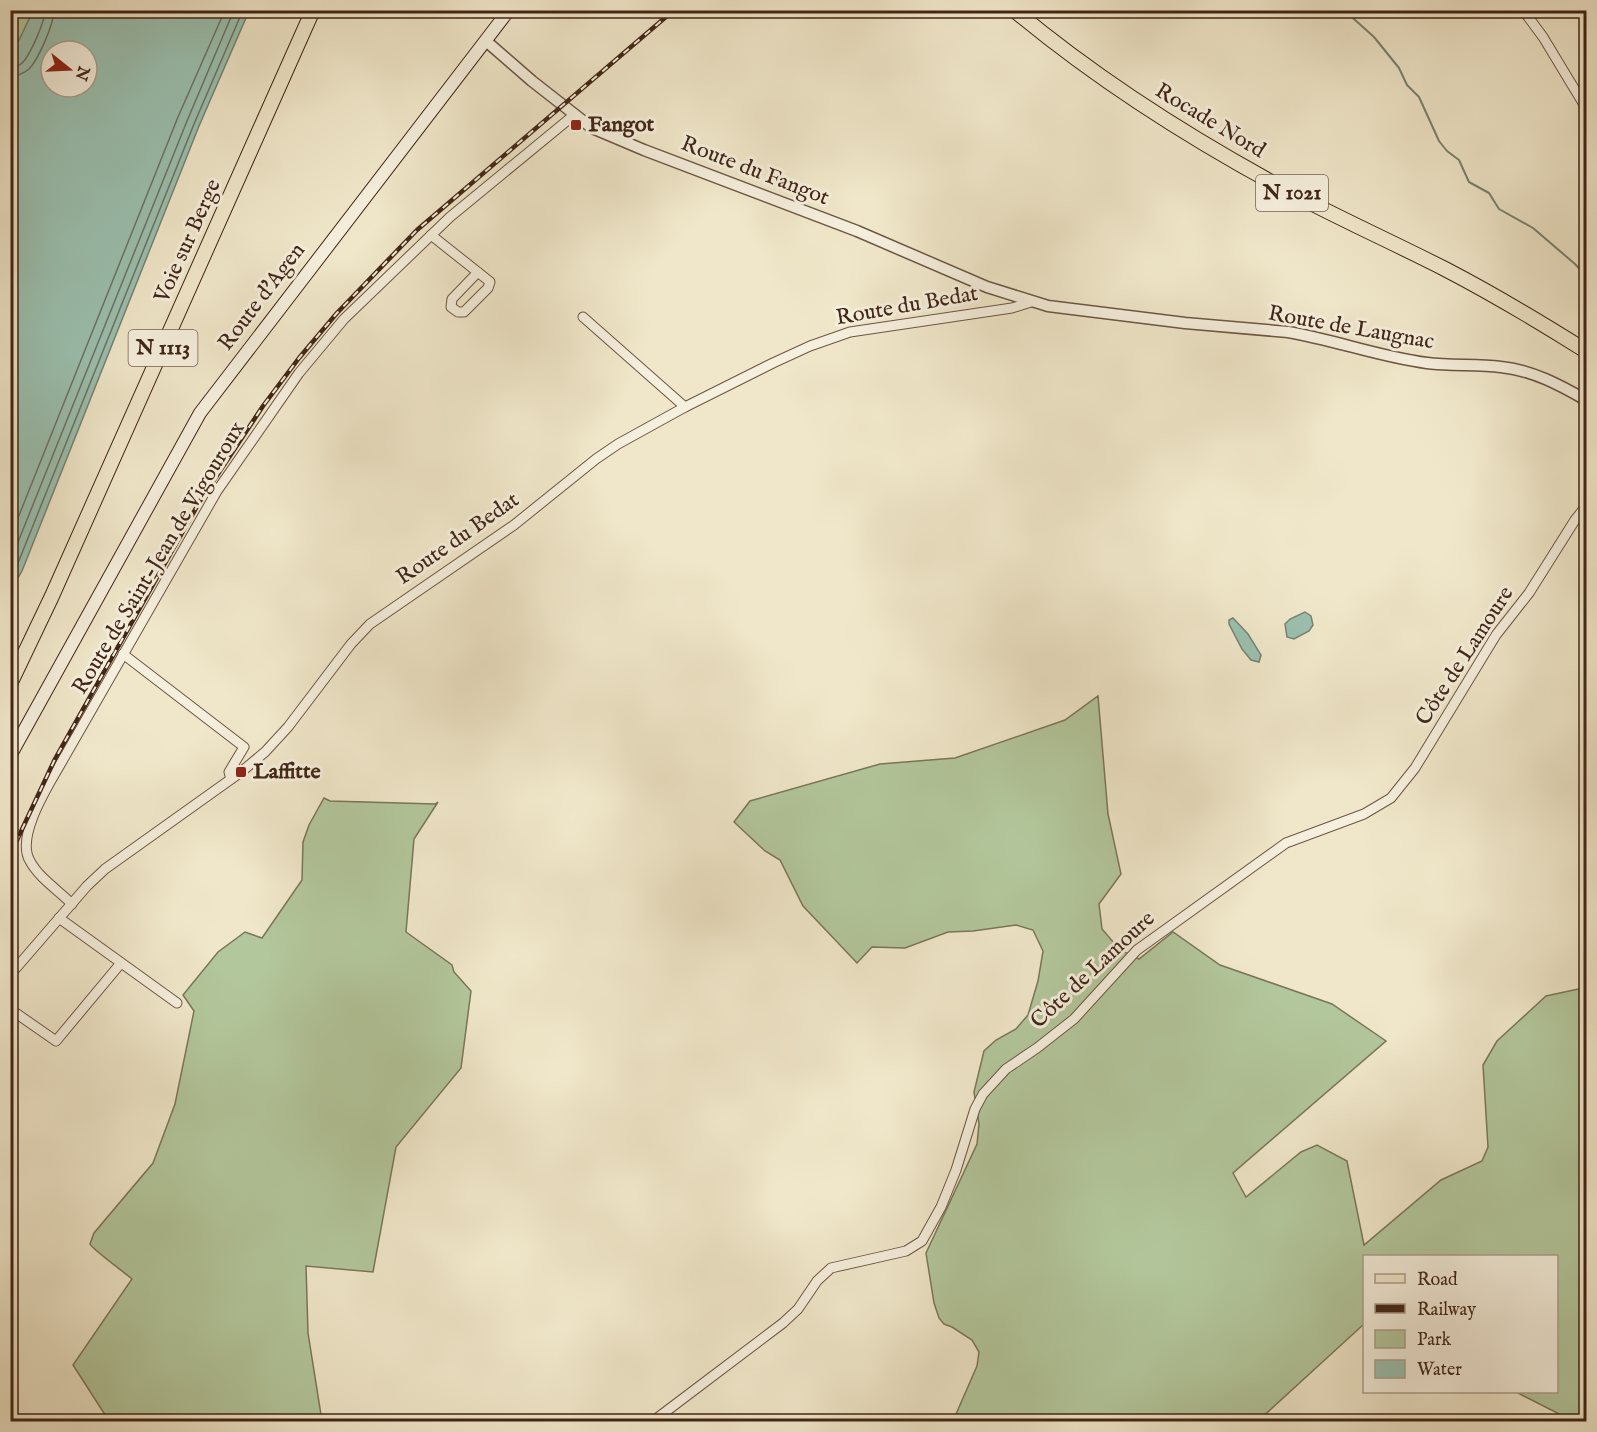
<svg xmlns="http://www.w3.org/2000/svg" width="1597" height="1432" viewBox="0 0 1597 1432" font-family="'IM FELL English',serif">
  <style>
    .green { fill: #b3c79c; stroke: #7a7659; stroke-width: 1.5 }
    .water { fill: #9bc1b1; stroke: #778373; stroke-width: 1.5; fill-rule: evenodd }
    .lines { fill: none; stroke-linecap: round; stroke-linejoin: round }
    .shore { stroke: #6e7364; stroke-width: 1.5 }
    .stream { stroke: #778373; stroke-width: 2 }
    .minor-casing { stroke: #6d5643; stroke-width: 11 }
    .tertiary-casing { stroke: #6d5643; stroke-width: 13 }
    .secondary-casing { stroke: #412516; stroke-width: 14 }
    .primary-casing { stroke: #412516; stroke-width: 16 }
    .minor { stroke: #f5efdd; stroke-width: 9 }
    .tertiary { stroke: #f5efdd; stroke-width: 10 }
    .secondary { stroke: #f5efdd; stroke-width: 12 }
    .primary { stroke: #f0e7ca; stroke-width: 14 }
    .rail-casing { stroke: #412516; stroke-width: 4.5 }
    .rail { stroke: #f5efdd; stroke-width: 2; stroke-dasharray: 7; stroke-linecap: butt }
    .poi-dot { fill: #8f2418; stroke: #f5efdd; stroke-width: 2 }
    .labels { text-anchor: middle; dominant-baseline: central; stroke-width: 6; stroke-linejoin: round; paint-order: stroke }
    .shield { fill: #f5efdd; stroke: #776252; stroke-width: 1.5 }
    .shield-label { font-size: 21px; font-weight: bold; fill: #412516 }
    .street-label { font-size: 22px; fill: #412516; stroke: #f5efdd }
    .poi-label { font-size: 22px; font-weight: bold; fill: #412516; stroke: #f5efdd; text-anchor: start }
  </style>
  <rect width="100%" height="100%" fill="#f0e7ca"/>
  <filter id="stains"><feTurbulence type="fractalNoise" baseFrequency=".00333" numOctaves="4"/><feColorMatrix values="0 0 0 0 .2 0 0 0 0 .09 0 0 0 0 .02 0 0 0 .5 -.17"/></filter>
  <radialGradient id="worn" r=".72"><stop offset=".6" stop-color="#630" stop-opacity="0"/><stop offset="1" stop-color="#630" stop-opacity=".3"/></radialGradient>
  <g class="green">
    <polygon points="11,11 33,11 11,59"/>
    <polygon points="1098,696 1108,814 1121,874 1099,904 1102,929 1120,950 1139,959 1173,932 1220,965 1332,1004 1386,1041 1233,1173 1246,1197 1301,1152 1317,1145 1347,1161 1364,1245 1441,1180 1482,1161 1488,1147 1483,1065 1497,1041 1546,996 1583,988 1586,990 1586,1421 1573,1421 1516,1392 1556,1392 1556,1256 1364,1256 1364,1324 1258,1421 953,1421 977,1366 979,1352 972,1340 952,1327 944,1324 939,1318 934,1303 926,1253 977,1144 979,1124 974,1092 984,1051 996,1040 1016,1029 1028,1015 1038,981 1043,951 1033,930 1016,925 973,931 948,932 905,948 872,947 857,963 803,906 780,860 765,851 734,822 750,801 880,764 955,758 1065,720"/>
    <path d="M324 798 330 801 435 804 438 802 414 839 406 932 452 965 454 972 471 991 461 1068 396 1147 373 1272 306 1266 308 1333 322 1421H109L73 1365 132 1279C124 1272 92 1249 90 1244L94 1233 153 1163 175 1104 194 1011 183 995 218 952 245 932 262 938 302 880 303 842 309 825Z"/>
  </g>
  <g class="water">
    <path d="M33 11H249L199 126 22 571 11 590 10 59ZM51 51H87V87H51Z"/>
    <polygon points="1305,612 1311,616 1313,625 1309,631 1294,639 1287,637 1285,624 1290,619"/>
    <polygon points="1233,618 1248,634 1261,655 1259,662 1251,660 1242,649 1229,624 1229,620"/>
  </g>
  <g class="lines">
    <g class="shore">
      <path d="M10 67C16 67 20 66 24 61 31 52 45 22 45 10"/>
      <path d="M10 76C17 76 23 74 29 69 38 60 54 24 54 10"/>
      <polyline points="10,538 178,117 225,10"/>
      <polyline points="10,562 187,121 234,10"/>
      <polyline points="10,578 16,568 194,124 243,10"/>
    </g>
    <polyline class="stream" points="1344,10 1374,37 1399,68 1407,85 1419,97 1439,141 1447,151 1459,160 1469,182 1489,193 1499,209 1533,228 1575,264 1586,276"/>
    <g class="minor-casing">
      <g id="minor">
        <polyline points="1523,10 1543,37 1586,108"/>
        <polyline points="431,235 489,281 490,282 488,288 464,312 458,312 451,307 452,299 478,272"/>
        <polyline points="583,317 685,407"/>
        <polyline points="123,654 244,747 229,772 231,779"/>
        <path d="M72 904C58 890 39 878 30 861 16 838 45 791 57 770L217 491 299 373 344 319 450 217 574 115"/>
        <polyline points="59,918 177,1003"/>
        <polyline points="10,975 87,886 105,869 241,772 265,752 288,727 351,644 370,624 514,525 596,459 618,444 685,407 773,363 810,346 850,332 1012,308 1031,302"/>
        <polyline points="10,1009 56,1041 121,963"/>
        <polyline points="652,1422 783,1323 798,1309 817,1281 831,1268 906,1251 922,1241 941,1207 956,1170 975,1109 983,1094 1006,1069 1037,1048 1074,1019 1137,950 1286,843 1364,814 1391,798 1415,768 1496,635 1529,593 1575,520 1586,506"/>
      </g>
    </g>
    <g class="tertiary-casing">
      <path id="tertiary" d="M486 41 532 81 592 128 644 150 857 231 987 287 1048 306 1185 323 1288 332C1335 340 1380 357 1427 363 1452 366 1477 364 1501 367 1532 370 1560 385 1586 400"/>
    </g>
    <g class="secondary-casing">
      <polyline id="secondary" points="10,756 200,413 509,10"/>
    </g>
    <g class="primary-casing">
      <g id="primary">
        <path d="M1014 10C1098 80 1191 139 1286 190 1338 218 1392 242 1445 269 1493 294 1540 322 1586 351"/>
        <polyline points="10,684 52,596 313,10"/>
      </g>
    </g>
    <use href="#minor" class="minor"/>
    <use href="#tertiary" class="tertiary"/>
    <use href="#secondary" class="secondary"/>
    <use href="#primary" class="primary"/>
    <g class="rail-casing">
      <polyline id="rail" points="10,855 55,759 200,501 263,406 299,358 337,313 417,230 674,10"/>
    </g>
    <use href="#rail" class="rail"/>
  </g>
  <g class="poi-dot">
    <rect x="570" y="119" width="12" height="12" rx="3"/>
    <rect x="235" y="766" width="12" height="12" rx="3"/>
  </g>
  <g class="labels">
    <g class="shield">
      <rect x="1256" y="175" width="72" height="36" rx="4.5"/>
      <rect x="128.5" y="330" width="69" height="36" rx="4.5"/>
    </g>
    <g class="shield-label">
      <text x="1292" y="193">N 1021</text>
      <text x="163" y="348">N 1113</text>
    </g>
    <g class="street-label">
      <text transform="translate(1210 121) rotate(31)">Rocade Nord</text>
      <text transform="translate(755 171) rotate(21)">Route du Fangot</text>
      <text transform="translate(188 241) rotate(-66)">Voie sur Berge</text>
      <text transform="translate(262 297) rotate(-53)">Route d'Agen</text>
      <text transform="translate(907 306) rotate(-10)">Route du Bedat</text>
      <text transform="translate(1351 328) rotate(10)">Route de Laugnac</text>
      <text transform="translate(458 539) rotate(-35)">Route du Bedat</text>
      <text transform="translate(159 558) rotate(-59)">Route de Saint-Jean de Vigouroux</text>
      <text transform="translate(1465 656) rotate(-57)">Côte de Lamoure</text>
      <text transform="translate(1093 970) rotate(-43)">Côte de Lamoure</text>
    </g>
    <g class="poi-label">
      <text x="588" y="125">Fangot</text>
      <text x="253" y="772">Laffitte</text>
    </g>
  </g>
  <rect width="1597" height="1432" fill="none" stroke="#f0e7ca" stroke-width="36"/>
  <rect x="12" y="12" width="1573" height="1408" fill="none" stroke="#412516" stroke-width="3"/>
  <rect x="18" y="18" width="1561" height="1396" fill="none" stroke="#412516" stroke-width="1.5"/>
  <rect x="1363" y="1255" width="195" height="138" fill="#f5efdd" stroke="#ad9e8d" stroke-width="1.5"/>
  <rect x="1375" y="1274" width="30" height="9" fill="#f0e7ca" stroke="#ad9e8d" stroke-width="1.5"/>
  <text x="1417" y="1285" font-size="18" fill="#412516">Road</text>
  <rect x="1375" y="1304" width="30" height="9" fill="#412516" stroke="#ad9e8d" stroke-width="1.5"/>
  <text x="1417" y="1315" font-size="18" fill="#412516">Railway</text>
  <rect x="1375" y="1330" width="30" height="18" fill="#b3c79c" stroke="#ad9e8d" stroke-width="1.5"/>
  <text x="1417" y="1345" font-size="18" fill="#412516">Park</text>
  <rect x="1375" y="1360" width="30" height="18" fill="#9bc1b1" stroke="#ad9e8d" stroke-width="1.5"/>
  <text x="1417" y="1375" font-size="18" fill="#412516">Water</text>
  <g transform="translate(69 69) rotate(108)"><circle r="28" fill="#f5efdd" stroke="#ad9e8d" stroke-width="1.5"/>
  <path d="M0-4.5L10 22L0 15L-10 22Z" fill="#8f2418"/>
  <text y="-9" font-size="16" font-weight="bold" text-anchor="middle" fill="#412516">N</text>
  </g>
  <rect width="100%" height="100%" filter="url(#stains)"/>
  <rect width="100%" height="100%" fill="url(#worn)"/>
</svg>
